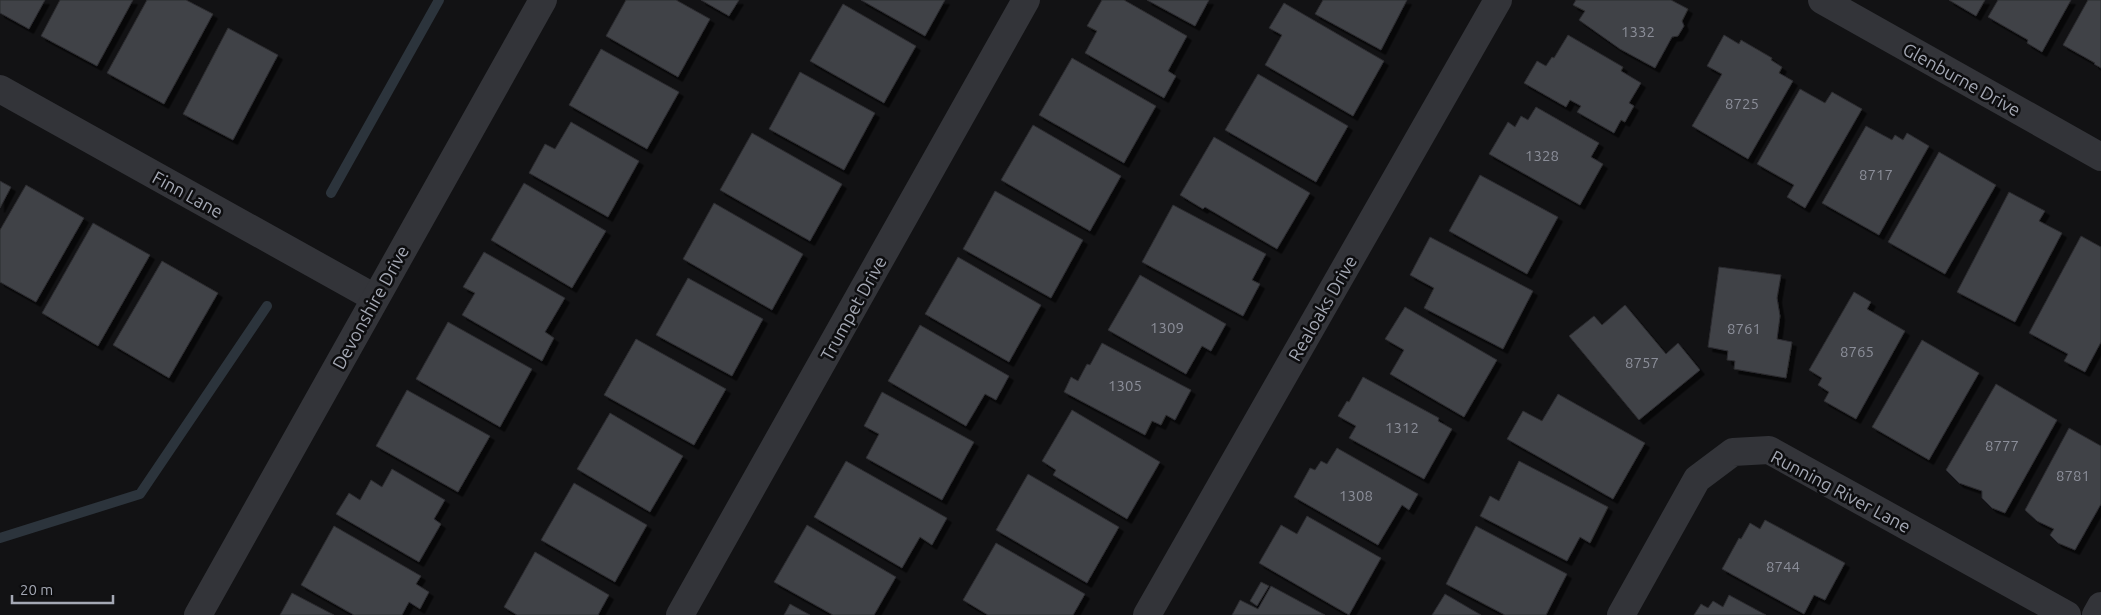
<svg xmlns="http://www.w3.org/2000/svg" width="2101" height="615" viewBox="0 0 2101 615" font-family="Ubuntu,sans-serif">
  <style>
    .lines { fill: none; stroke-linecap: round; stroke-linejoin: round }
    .stream { stroke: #2c343c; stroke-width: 10 }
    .building { fill: #414247; stroke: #2c2c30; filter: url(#shadow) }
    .minor { stroke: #333439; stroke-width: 28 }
    .labels { text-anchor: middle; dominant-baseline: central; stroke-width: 5; stroke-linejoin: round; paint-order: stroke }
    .number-label { font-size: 15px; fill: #8b8e99 }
    .street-label { font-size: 18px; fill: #a4a8b4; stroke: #0d0d0f }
  </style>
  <defs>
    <filter id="shadow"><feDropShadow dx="4.5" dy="4.5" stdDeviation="0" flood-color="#0009"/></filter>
  </defs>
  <rect width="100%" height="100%" fill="#121214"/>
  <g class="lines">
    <g class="stream">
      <polyline points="331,193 439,0"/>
      <polyline points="0,538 140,494 267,306"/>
    </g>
  </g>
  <g class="building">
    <polygon points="0,0 45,0 29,29 0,13"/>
    <polygon points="60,0 133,0 97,66 41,36"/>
    <polygon points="147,0 186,0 213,14 164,104 107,73"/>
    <polygon points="626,0 676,0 710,19 678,77 606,36"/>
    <polygon points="701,0 739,0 729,16"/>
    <polygon points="861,0 945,0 925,36"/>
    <polygon points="1102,0 1124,0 1187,36 1168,71 1176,76 1164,98 1085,53 1097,31 1087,26"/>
    <polygon points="1147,0 1209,0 1195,26"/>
    <polygon points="1323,0 1407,0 1381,50 1315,14"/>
    <polygon points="1576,0 1671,0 1688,9 1682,21 1684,26 1678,36 1672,37 1655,68 1620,49 1579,20 1585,11 1573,5"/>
    <polygon points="1949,0 1985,0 1976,16"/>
    <polygon points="1998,0 2071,0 2042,52 2027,43 2028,40 1988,17"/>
    <polygon points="2088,0 2101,0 2101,68 2094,64 2095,63 2063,45"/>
    <polygon points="1284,3 1384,61 1353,116 1265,65 1282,35 1269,28"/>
    <polygon points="843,4 916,46 884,103 810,61"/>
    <polygon points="228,28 278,55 233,140 183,114"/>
    <polygon points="1568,35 1623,67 1621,71 1641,83 1629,103 1634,106 1625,122 1621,120 1614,133 1577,112 1581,106 1570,100 1566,107 1524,83 1537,61 1546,66 1552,57 1554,58"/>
    <polygon points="1724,35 1739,44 1741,40 1772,58 1771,60 1782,67 1779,73 1793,81 1748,159 1692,126 1722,74 1707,66"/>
    <polygon points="601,49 679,92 647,149 569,105"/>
    <polygon points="1072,58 1156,106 1124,163 1039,115"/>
    <polygon points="800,72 875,113 844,170 769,129"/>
    <polygon points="1258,74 1348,126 1316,182 1225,130"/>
    <polygon points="1800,89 1825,103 1832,92 1862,109 1805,208 1787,197 1794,185 1757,164"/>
    <polygon points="1536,107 1599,143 1591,157 1603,164 1580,205 1489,154 1508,122 1515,127 1521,116 1528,120"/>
    <polygon points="571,122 639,161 608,217 529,173 545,144 555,149"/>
    <polygon points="1033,125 1121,176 1090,231 1001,180"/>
    <polygon points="1866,126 1892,140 1895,135 1903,140 1907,133 1929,146 1879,235 1822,203"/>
    <polygon points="752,133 842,184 810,241 720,190"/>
    <polygon points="1214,137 1310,193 1277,249 1205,207 1203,209 1180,195"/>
    <polygon points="1939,152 1996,185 1945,274 1888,242"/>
    <polygon points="1480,175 1558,217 1527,274 1449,231"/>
    <polygon points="0,181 11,187 0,208"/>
    <polygon points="524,183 606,231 572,288 491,240"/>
    <polygon points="26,185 84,218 36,302 0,282 0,230"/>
    <polygon points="995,191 1083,240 1051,298 963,249"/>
    <polygon points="2009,192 2045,211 2039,221 2062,233 2015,322 1957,292"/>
    <polygon points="714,203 803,254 772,310 683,259"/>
    <polygon points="1173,205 1266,254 1252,280 1260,284 1243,316 1142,262"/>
    <polygon points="93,223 150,255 98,346 42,313"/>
    <polygon points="2081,236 2101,247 2101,342 2085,372 2064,361 2068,354 2029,333"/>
    <polygon points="1430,237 1533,291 1503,349 1424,308 1434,288 1410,275"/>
    <polygon points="484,252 565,298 545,332 554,338 542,361 462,315 475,293 463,287"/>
    <polygon points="958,257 1041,305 1009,362 925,314"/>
    <polygon points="162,261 218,293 169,378 113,345"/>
    <polygon points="1719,267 1781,275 1777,298 1780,316 1777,339 1792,342 1786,378 1734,369 1735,361 1727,360 1728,351 1708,347"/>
    <polygon points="1140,275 1226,324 1211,351 1202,346 1186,374 1108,330"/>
    <polygon points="688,278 763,319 732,376 656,335"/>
    <polygon points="1854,292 1871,302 1867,309 1905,331 1856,419 1824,401 1829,392 1818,385 1822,378 1809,370"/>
    <polygon points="1625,305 1666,354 1678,343 1700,370 1639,420 1569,336 1594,316 1602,325"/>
    <polygon points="1405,307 1497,360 1464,417 1390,374 1404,350 1385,339"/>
    <polygon points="448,322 532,369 500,427 416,379"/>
    <polygon points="920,325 1009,376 996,400 985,394 966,426 888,381"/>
    <polygon points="636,339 726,389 694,445 604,395"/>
    <polygon points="1922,340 1979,373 1929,460 1872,427"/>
    <polygon points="1102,343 1191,390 1175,420 1166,415 1161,425 1152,421 1145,435 1064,392 1071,377 1078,381 1087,364 1090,365"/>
    <polygon points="1363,377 1439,418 1438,421 1452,429 1424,479 1349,438 1356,426 1338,416 1347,401 1349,402"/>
    <polygon points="1996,384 2057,420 2005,513 1992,508 1982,498 1982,491 1959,483 1946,470"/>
    <polygon points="407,390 490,436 458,492 376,446"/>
    <polygon points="882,392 974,442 942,500 866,458 879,434 864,426"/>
    <polygon points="1558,394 1645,443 1613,499 1507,439 1523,411 1542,421"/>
    <polygon points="1072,410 1160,462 1127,519 1053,475 1056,470 1042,461"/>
    <polygon points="610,413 683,456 650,512 577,469"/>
    <polygon points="2069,428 2101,446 2101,504 2075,550 2058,543 2050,535 2054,529 2037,521 2025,510"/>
    <polygon points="1337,448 1418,494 1409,510 1402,505 1378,545 1294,497 1310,468 1315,470 1321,461 1327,464"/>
    <polygon points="846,461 947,518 932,545 920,537 902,568 814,517"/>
    <polygon points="1519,461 1608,507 1590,543 1580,537 1567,561 1480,516 1490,496 1499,501"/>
    <polygon points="392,469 445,500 434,519 441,524 419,562 336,514 349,493 360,500 371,480 382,487"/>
    <polygon points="1028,474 1119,527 1087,583 996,530"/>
    <polygon points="574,483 647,525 615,582 541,540"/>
    <polygon points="1307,516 1381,558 1349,615 1259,563 1281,525 1297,534"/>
    <polygon points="1765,520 1845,563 1825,600 1814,595 1804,614 1722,569 1739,538 1741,539 1750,523 1760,529"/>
    <polygon points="807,525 896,577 874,615 833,615 774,582"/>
    <polygon points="334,526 421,576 416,584 429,592 420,609 409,602 402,615 354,615 301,585"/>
    <polygon points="1476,526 1567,574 1546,615 1505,615 1446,584"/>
    <polygon points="996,543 1085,594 1073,615 988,615 963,600"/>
    <polygon points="535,552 609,595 598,615 517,615 504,607"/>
    <polygon points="1261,582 1269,586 1257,606 1250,601"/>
    <polygon points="1271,586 1325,615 1232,615 1240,600 1258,609"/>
    <polygon points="292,593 334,615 280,615"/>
    <polygon points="1445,594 1481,615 1432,615"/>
    <polygon points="1729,595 1766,615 1694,615 1701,604 1708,608 1713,601 1723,607"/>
    <polygon points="790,604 810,615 784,615"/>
  </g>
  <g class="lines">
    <g class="minor">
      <polyline points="1822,0 2101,157"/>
      <polyline points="0,89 375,298"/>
      <polyline points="198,615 543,0"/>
      <polyline points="680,615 1026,0"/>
      <polyline points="1147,615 1498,0"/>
      <polyline points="1621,615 1697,479 1733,452 1769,450 2067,615"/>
      <polyline points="2096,615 2101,606"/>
    </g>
  </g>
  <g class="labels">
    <g class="number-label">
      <text x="1638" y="31">1332</text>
      <text x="1742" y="103">8725</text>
      <text x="1542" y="155">1328</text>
      <text x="1876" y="174">8717</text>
      <text x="1167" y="327">1309</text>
      <text x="1744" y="328">8761</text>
      <text x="1857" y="351">8765</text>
      <text x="1642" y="362">8757</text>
      <text x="1125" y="385">1305</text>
      <text x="1402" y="427">1312</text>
      <text x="2002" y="445">8777</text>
      <text x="2073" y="475">8781</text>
      <text x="1356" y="495">1308</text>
      <text x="1783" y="566">8744</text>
    </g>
    <g class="street-label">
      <text transform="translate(1962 79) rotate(29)">Glenburne Drive</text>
      <text transform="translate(188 194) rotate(29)">Finn Lane</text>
      <text transform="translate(370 307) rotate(-61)">Devonshire Drive</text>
      <text transform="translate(853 308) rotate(-61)">Trumpet Drive</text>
      <text transform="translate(1322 308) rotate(-60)">Realoaks Drive</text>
      <text transform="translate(1841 491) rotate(28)">Running River Lane</text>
    </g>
  </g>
  <path d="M12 595v8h101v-8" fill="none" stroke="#a4a8b4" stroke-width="2.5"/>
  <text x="20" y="595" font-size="15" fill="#a4a8b4" stroke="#0d0d0f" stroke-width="4" paint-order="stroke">20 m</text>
</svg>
